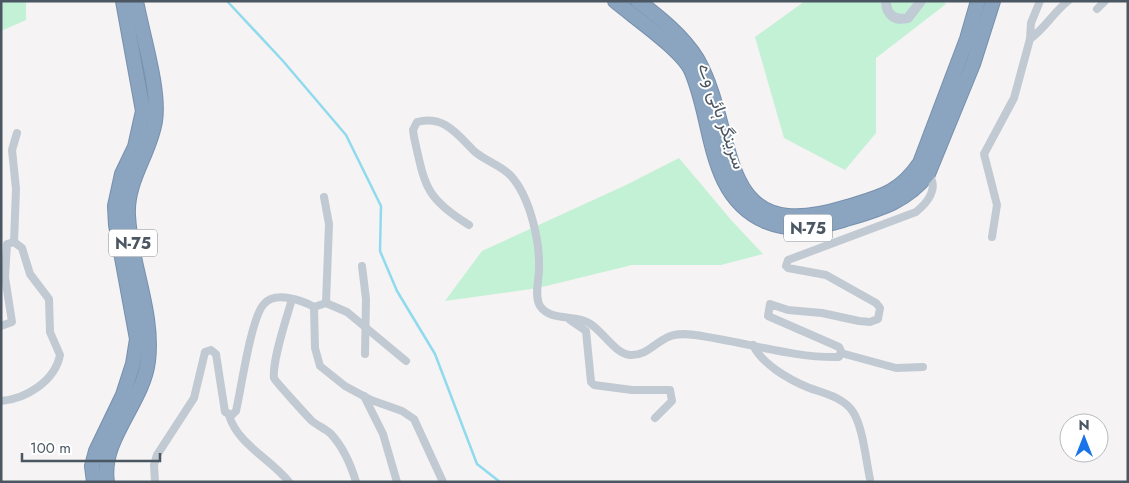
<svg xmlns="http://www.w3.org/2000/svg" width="1129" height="483" viewBox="0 0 1129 483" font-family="Jost,Vazirmatn,sans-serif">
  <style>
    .green { fill: #c3f1d5 }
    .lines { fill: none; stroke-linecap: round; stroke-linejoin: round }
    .stream { stroke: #90daee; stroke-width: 2.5 }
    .highway-casing { stroke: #7690ad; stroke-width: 16 }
    .street { stroke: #c1cad2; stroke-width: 8 }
    .secondary { stroke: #c1cbd6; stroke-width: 10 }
    .highway { stroke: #8ba5c1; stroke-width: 14 }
    .labels { text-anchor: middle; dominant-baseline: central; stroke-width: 4; stroke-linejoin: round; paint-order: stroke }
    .shield { fill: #fff; stroke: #808990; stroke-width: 1 }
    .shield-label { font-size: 16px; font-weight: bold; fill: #4a5661 }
    .street-label { font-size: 18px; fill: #4a5661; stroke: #fff }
  </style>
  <rect width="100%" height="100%" fill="#f5f3f3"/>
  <g class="green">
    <polygon points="1,1 26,1 26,20 1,31"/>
    <polygon points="805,1 943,1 946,4 876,58 876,133 845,170 784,138 755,37"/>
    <polygon points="679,158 732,221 763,254 721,265 632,265 538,288 445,301 482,251 626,185"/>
  </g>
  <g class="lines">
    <polyline class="stream" points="227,1 283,61 346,135 381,206 380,251 397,291 435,354 477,464 500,482"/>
    <g class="highway-casing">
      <g id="highway">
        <path d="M615 1C634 17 682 50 691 70 714 121 706 195 765 221 792 232 816 228 843 220 876 210 906 203 928 174L973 64 993 1"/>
        <path d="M638 1C659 17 683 36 697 59 740 135 712 248 844 208 879 197 898 195 920 163L967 39 978 1"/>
        <polyline points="94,482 92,466 96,451 123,395 133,364 137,339 116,225 115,206 122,174 135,147 143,111 123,1"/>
        <path d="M107 482C100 440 143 403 148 361 154 312 130 264 128 215 126 181 150 153 155 121 160 90 142 34 136 1"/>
      </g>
    </g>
    <g class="street">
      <polyline points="1097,9 1105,1"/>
      <path d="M1030 39C1045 28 1053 13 1068 1"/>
      <polyline points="324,197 329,224 326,303"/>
      <path d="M469 225C425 198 425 186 414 137L413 130 417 122C444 115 457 134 474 151 485 161 501 165 511 176 530 197 540 241 539 269 539 280 534 296 540 306 551 322 575 314 589 323 603 331 614 353 630 355 649 356 658 338 674 335 688 332 706 337 719 339 759 346 799 358 839 357L841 351 839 347 768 316 770 304 788 310 822 313 859 321 870 322 878 319 880 308 876 303 826 275 788 268 786 266 788 260 916 212C927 203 940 188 928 174"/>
      <polyline points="992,237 997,205 984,154 1014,98 1030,39 1031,23 1040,1"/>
      <polyline points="14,242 16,189 12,150 17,133"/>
      <polyline points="362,266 366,299 365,354"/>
      <path d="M292 299C287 317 272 360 274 378 275 381 307 416 312 421 318 426 326 429 331 434 343 447 351 465 356 482"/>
      <polyline points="314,307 326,303 347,312 406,361"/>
      <polyline points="570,320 586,331 591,382 594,385 632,390 670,390 672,401 655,418"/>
      <path d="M1 326 12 322 5 277 7 244 14 242 22 248 30 274 49 299 50 332 60 355C55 381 26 399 1 401"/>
      <path d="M753 345C762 364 788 379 807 387 822 393 844 397 853 412 863 427 866 461 870 479"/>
      <polyline points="841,353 896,368 923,367"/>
      <polyline points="364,396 383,434 397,482"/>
      <path d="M229 415C237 444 271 459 289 482"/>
      <path d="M155 482 154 465 157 455 194 398 205 352 211 350 216 354 225 412 232 415 236 411C241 390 251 317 264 304 275 291 302 300 314 307L315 348 320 366 345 386 371 400 402 411 414 419 443 482"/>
    </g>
    <path class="secondary" d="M886 1C886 15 895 21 908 18L921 1"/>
    <use href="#highway" class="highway"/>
  </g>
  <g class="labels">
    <g class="shield">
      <rect x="784" y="214.5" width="48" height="27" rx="4"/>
      <rect x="109" y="229.5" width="48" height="27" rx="4"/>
    </g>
    <g class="shield-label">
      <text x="808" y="228">N-75</text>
      <text x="133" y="243">N-75</text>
    </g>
    <g class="street-label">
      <text transform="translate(722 116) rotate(71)">سرینگر ہائی وے</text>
    </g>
  </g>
  <rect width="1129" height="483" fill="none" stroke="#4a5661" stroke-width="5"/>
  <g transform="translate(1084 438)"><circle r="24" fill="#ffffff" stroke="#b7bbc0"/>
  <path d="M0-4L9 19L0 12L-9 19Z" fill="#1a73e8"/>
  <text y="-8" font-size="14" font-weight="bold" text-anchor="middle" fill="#4a5661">N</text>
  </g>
  <path d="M22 453v8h138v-8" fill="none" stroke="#4a5661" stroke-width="2.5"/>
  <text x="30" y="453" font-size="15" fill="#4a5661" stroke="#ffffff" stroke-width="4" paint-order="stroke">100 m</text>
</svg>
